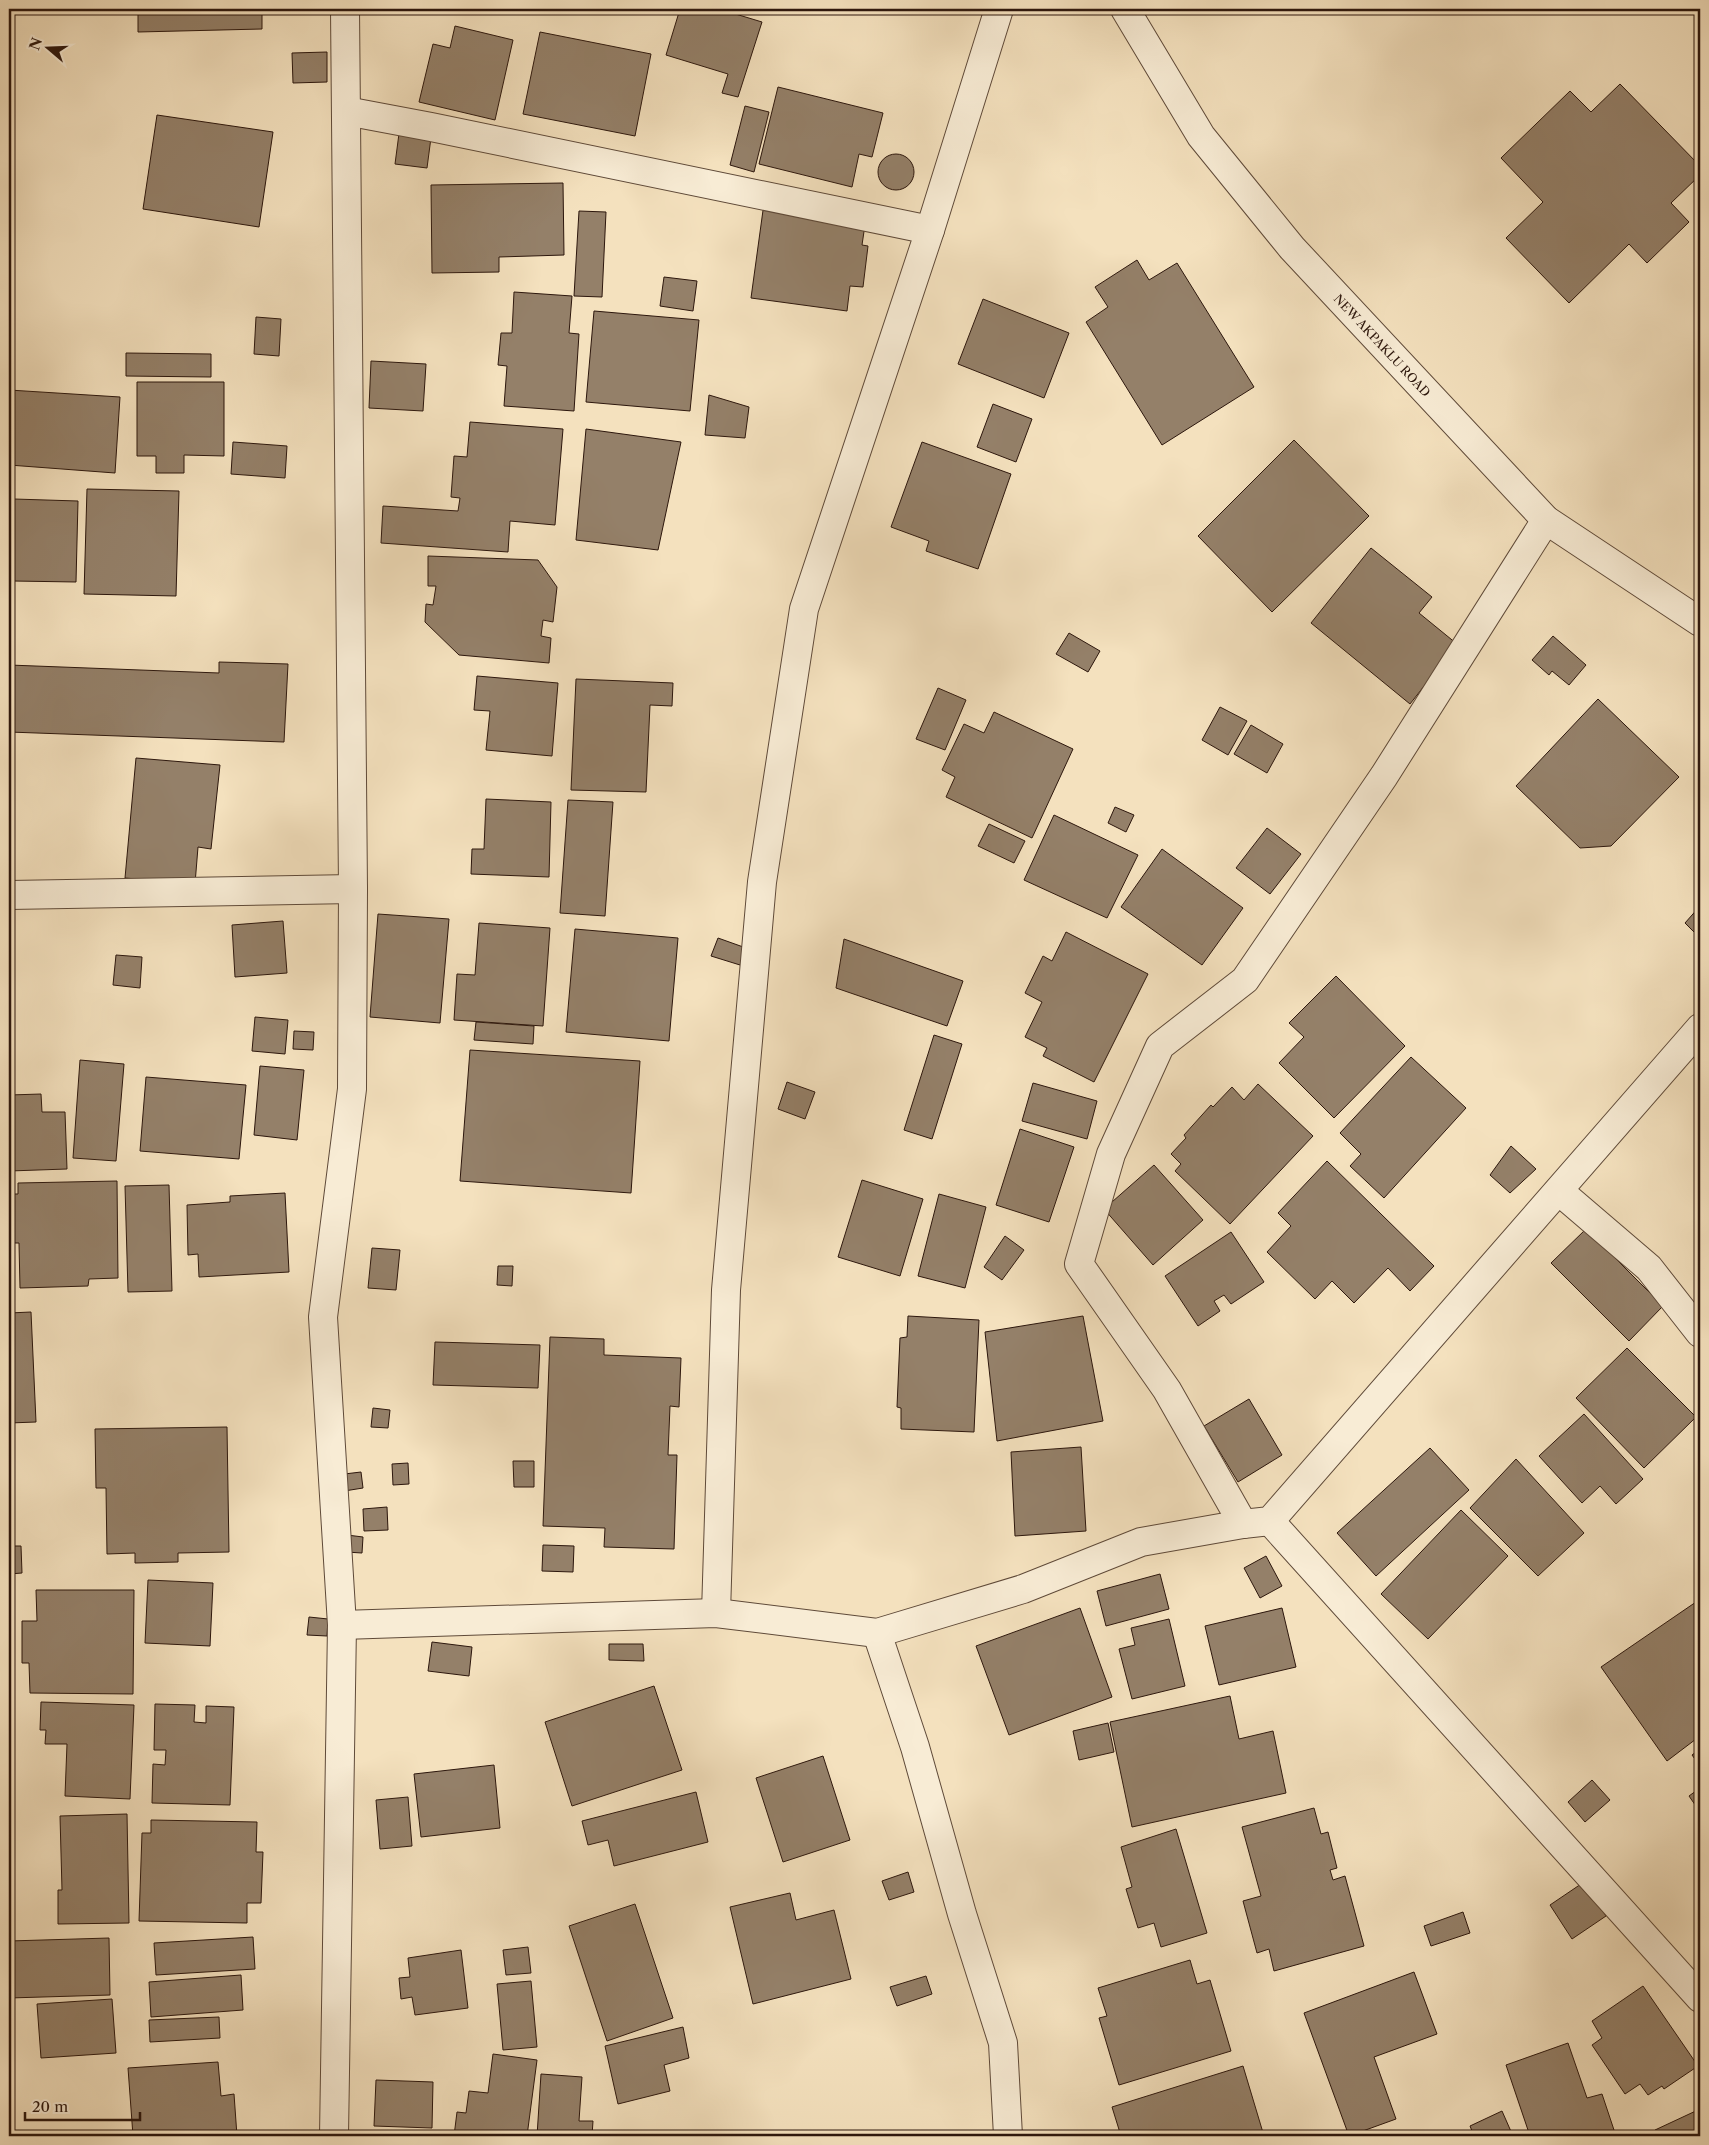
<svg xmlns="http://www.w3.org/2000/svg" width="1709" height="2145" viewBox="0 0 1709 2145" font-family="'Libre Caslon Text',serif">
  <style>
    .building { fill: #948069; stroke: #2d170d }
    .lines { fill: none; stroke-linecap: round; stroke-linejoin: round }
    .minor-casing { stroke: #5f4a39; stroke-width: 30 }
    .minor { stroke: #f8ecd5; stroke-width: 28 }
    .labels { text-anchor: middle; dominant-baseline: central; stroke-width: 5; stroke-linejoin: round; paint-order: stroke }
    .street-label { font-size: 12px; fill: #2d170d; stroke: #f8ecd5 }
  </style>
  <rect width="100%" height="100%" fill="#f4e1be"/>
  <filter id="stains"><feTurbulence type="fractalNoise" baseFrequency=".004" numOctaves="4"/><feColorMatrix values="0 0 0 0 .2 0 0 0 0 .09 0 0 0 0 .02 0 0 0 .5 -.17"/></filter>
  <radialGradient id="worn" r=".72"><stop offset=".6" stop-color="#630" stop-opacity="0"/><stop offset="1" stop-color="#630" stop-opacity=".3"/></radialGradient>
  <g class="building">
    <polygon points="102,9 262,9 262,29 138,32 138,12 102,13"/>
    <polygon points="680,9 719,9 762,22 738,97 722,93 728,74 666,55"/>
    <polygon points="455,26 513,40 495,120 419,102 433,44 450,48"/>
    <rect x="9" y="32" width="1" height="65"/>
    <polygon points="540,32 651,54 635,136 523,114"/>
    <polygon points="327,52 327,82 293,83 292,53"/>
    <polygon points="1620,84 1700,166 1700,175 1671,203 1689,222 1647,263 1629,244 1569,303 1506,238 1543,202 1501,158 1570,91 1591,112"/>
    <polygon points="778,87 883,113 872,157 859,154 852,187 759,164"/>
    <polygon points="745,106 769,112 754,172 730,165"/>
    <polygon points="157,115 273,132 259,227 143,209"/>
    <polygon points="400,126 432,130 427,168 395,164"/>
    <circle cx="896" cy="172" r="18"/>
    <polygon points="563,183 564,255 499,257 499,272 432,273 431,185"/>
    <polygon points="764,203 866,218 862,245 868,246 863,287 850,286 847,311 751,298"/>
    <polygon points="579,211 606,212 602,297 574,296"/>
    <polygon points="1137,260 1149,280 1177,263 1254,387 1162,445 1086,322 1108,307 1095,287"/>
    <polygon points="664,277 697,281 693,311 660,306"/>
    <polygon points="514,292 572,296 569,333 579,334 574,411 504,406 507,366 498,365 501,333 512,333"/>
    <polygon points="983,299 1069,333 1044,398 958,364"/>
    <polygon points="594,311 699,320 690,411 586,402"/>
    <polygon points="256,317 281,319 279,356 254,354"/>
    <polygon points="126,353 211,354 211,377 126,376"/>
    <polygon points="371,361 426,364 423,411 369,408"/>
    <polygon points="137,382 224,382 224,456 184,455 184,473 156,473 156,456 137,456"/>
    <polygon points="9,390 120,397 115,473 9,465"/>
    <polygon points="709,395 749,407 745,438 705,435"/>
    <polygon points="993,404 1032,419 1016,462 977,447"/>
    <polygon points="470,422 563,429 555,525 510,521 508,552 381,543 383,506 458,511 460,498 451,497 454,456 467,457"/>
    <polygon points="586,429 681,442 658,550 576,540"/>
    <polygon points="1294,440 1369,516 1272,612 1198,536"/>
    <polygon points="233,442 287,446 285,478 231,474"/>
    <polygon points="922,442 1011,474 978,569 926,551 929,541 891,527"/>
    <polygon points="87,489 179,491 176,596 84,594"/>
    <polygon points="14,499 78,501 76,582 13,581"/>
    <polygon points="1371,548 1432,597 1419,613 1457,644 1410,704 1311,623"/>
    <polygon points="428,556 538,560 557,587 553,622 543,620 541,636 551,638 549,663 459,655 425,622 426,604 433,605 436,586 428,586"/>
    <polygon points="1069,633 1100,651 1088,672 1056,654"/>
    <polygon points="1553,636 1586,665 1569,685 1552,671 1549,675 1532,660"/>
    <polygon points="219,662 288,664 284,742 9,732 9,665 219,673"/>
    <polygon points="477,676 558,683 552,756 486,750 490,711 474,710"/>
    <polygon points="576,679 673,683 672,706 650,705 646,792 571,790"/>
    <polygon points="938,688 966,700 945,750 916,739"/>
    <polygon points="1598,699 1679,777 1611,846 1580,848 1516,786"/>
    <polygon points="1220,707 1247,721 1228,755 1202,740"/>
    <polygon points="994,712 1073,749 1032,838 946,797 955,777 942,770 964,724 984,733"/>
    <polygon points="1251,725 1283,744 1267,773 1234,754"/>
    <polygon points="136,758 220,765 211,849 198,847 195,884 125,878"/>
    <polygon points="486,799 551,802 549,877 471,874 472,849 484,849"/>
    <polygon points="568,800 613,802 605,916 560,913"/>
    <polygon points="1115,807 1134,815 1126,832 1108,823"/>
    <polygon points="1054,815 1138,855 1107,918 1024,880"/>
    <polygon points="989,824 1025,841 1014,863 978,846"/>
    <polygon points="1267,828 1301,854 1270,894 1236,868"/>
    <polygon points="1162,849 1243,908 1202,965 1121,907"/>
    <polygon points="1700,906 1700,938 1685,923"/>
    <polygon points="378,914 449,919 440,1023 370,1017"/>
    <polygon points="283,921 287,973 235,977 232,925"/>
    <polygon points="479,923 550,928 543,1026 454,1020 457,974 475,975"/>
    <polygon points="575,929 678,938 669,1041 566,1032"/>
    <polygon points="1066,932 1148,974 1094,1082 1043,1056 1047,1048 1025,1037 1042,1002 1025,993 1043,956 1052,961"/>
    <polygon points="718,938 746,948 740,965 711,956"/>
    <polygon points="844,939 963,981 947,1026 836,988"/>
    <polygon points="116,955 142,957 140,988 113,985"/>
    <polygon points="1336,976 1405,1046 1334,1118 1279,1063 1304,1037 1289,1023"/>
    <polygon points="255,1017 288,1020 285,1054 252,1051"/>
    <polygon points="476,1022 534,1026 533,1044 474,1040"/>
    <polygon points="294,1031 314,1032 313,1050 293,1049"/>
    <polygon points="934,1035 962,1044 932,1139 904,1130"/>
    <polygon points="470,1050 640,1061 631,1193 460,1181"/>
    <polygon points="1411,1057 1466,1108 1384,1198 1350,1166 1361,1154 1340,1133"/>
    <polygon points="80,1060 124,1064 116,1161 73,1158"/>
    <polygon points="260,1066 304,1070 297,1140 254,1135"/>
    <polygon points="146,1077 246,1085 239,1159 140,1151"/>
    <polygon points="787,1082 815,1092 805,1119 778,1109"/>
    <polygon points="1033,1083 1097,1101 1087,1139 1022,1121"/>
    <polygon points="1258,1084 1313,1136 1230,1224 1175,1171 1181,1164 1171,1154 1186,1138 1184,1135 1211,1105 1213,1107 1232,1087 1244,1100"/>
    <polygon points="41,1094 42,1112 65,1112 67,1169 9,1171 9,1095"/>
    <polygon points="1020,1129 1074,1147 1049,1222 996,1205"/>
    <polygon points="1511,1146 1536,1169 1510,1193 1490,1175"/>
    <polygon points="1327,1161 1434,1266 1410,1291 1388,1268 1354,1303 1332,1281 1315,1299 1267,1252 1291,1226 1278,1213"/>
    <polygon points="1154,1165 1203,1220 1153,1265 1104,1209"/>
    <polygon points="862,1180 923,1199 900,1276 838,1257"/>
    <polygon points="117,1181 118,1278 89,1279 88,1286 20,1288 19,1243 9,1243 9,1194 18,1194 18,1183"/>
    <polygon points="169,1185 172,1291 128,1292 125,1186"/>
    <polygon points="285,1193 289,1272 199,1277 198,1254 188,1255 187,1205 230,1202 230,1196"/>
    <polygon points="939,1194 986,1207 965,1288 918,1276"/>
    <polygon points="1586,1229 1663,1306 1629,1341 1551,1263"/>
    <polygon points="1231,1232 1264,1282 1231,1304 1224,1295 1214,1301 1220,1311 1198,1326 1165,1276"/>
    <polygon points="1005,1236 1024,1250 1002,1280 984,1267"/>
    <polygon points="372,1248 400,1250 396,1290 368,1288"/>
    <polygon points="498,1266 513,1266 512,1286 497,1285"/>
    <polygon points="31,1312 36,1422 9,1423 9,1313"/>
    <polygon points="908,1316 979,1320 974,1432 901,1429 901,1408 897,1407 900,1338 907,1337"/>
    <polygon points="1083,1316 1103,1421 997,1441 985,1332"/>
    <polygon points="550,1337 604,1339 604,1355 681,1358 679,1407 670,1406 668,1455 677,1455 674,1549 604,1547 605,1528 543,1526"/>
    <polygon points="435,1342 540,1345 538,1388 433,1385"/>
    <polygon points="1627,1348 1696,1417 1644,1468 1576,1398"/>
    <polygon points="1249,1399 1282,1455 1238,1482 1204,1426"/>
    <polygon points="373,1408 390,1410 388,1428 371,1427"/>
    <polygon points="1584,1414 1643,1479 1616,1504 1600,1486 1582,1503 1539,1456"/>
    <polygon points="227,1427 229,1552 178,1553 178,1562 135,1563 135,1553 107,1554 106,1488 96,1488 95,1429"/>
    <polygon points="1081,1447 1086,1531 1015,1536 1011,1452"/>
    <polygon points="1430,1448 1469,1490 1376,1576 1337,1533"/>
    <polygon points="1516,1459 1584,1533 1538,1576 1470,1508"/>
    <polygon points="513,1461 534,1461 534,1487 514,1487"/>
    <polygon points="408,1463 409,1484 393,1485 392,1464"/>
    <polygon points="361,1472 363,1488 338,1492 336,1475"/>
    <polygon points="387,1507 388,1530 364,1531 363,1509"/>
    <polygon points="1461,1510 1508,1556 1428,1639 1381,1594"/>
    <polygon points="347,1535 363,1537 362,1553 346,1552"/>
    <polygon points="543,1545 574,1546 573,1572 542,1571"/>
    <polygon points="9,1546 21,1546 22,1573 9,1574"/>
    <polygon points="1266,1556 1282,1586 1260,1598 1244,1568"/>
    <polygon points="1160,1574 1169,1609 1106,1626 1097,1591"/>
    <polygon points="148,1580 213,1583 210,1646 145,1643"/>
    <polygon points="36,1590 134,1590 133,1694 30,1693 29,1663 22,1663 22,1621 37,1621"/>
    <polygon points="1696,1602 1700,1607 1700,1736 1667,1761 1601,1667"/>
    <polygon points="1080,1608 1112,1697 1009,1735 976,1646"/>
    <polygon points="1282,1608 1296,1667 1219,1685 1205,1626"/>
    <polygon points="309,1617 328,1619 327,1636 307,1635"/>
    <polygon points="1169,1619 1185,1686 1132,1699 1119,1649 1135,1645 1131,1628"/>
    <polygon points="432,1642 472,1647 469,1676 428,1671"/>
    <polygon points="609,1644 643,1644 644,1661 609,1660"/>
    <polygon points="654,1686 682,1770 572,1806 545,1722"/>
    <polygon points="1230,1696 1239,1739 1273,1731 1286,1793 1132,1827 1110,1722"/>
    <polygon points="41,1702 134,1705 130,1799 65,1796 67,1744 45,1744 46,1730 40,1730"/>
    <polygon points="155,1704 195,1705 194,1722 206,1723 206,1706 234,1707 230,1805 152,1803 153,1764 165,1765 166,1750 154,1750"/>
    <polygon points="1108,1723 1114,1752 1079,1760 1073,1731"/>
    <polygon points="1700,1749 1700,1766 1692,1755"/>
    <polygon points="823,1756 850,1840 783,1862 756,1778"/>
    <polygon points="494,1765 500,1828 421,1837 414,1774"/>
    <polygon points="1592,1780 1610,1800 1585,1822 1568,1802"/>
    <polygon points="1700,1788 1700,1812 1689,1796"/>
    <polygon points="696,1792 708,1842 614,1866 608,1840 588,1845 582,1821"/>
    <polygon points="408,1797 412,1846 380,1849 376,1800"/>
    <polygon points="1314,1808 1321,1834 1328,1832 1337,1868 1330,1870 1333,1880 1345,1876 1364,1946 1274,1971 1269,1949 1257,1953 1243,1901 1261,1896 1242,1827"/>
    <polygon points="127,1814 129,1923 58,1924 58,1890 62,1890 60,1816"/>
    <polygon points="151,1820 257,1822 256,1852 263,1852 261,1903 247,1903 247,1923 139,1921 142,1833 151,1833"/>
    <polygon points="1176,1829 1207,1933 1161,1947 1154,1923 1138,1928 1126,1889 1132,1887 1121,1847"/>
    <polygon points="908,1872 914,1892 889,1900 882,1881"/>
    <polygon points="1584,1882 1606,1916 1572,1939 1550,1905"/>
    <rect x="9" y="1891" width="1" height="41"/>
    <polygon points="790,1893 796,1920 834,1910 851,1979 753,2004 730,1907"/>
    <polygon points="635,1904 673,2018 607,2041 569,1926"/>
    <polygon points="1463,1912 1470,1933 1431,1946 1424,1926"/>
    <polygon points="253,1937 255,1969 156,1975 154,1943"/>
    <polygon points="109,1938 110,1995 9,1998 9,1941"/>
    <polygon points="528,1947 531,1973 506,1975 503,1950"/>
    <polygon points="461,1950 468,2008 415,2015 412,1997 401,1999 399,1978 410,1977 408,1958"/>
    <polygon points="1190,1960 1197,1984 1210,1980 1231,2051 1119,2085 1099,2018 1107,2016 1098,1988"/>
    <polygon points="1414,1972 1437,2034 1374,2057 1396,2119 1349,2136 1304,2013"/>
    <polygon points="241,1975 243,2010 151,2017 149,1982"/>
    <polygon points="926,1976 932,1994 897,2006 890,1987"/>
    <polygon points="531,1981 537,2047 503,2050 497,1984"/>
    <polygon points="1643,1986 1698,2066 1664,2089 1662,2086 1648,2095 1640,2084 1625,2094 1592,2045 1602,2038 1592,2021"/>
    <polygon points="112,1999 116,2053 41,2058 37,2004"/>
    <polygon points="219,2017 220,2038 150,2042 149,2020"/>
    <polygon points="683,2027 689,2058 664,2065 670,2091 618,2104 605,2046"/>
    <polygon points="1568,2043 1587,2098 1602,2094 1616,2136 1530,2136 1506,2065"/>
    <polygon points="493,2054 537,2060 527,2136 454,2136 457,2112 466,2113 469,2091 488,2093"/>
    <polygon points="218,2062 221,2096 234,2094 237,2136 133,2136 128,2068"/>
    <polygon points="1243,2066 1264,2136 1121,2136 1112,2107"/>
    <polygon points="541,2074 582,2077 579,2121 593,2121 592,2136 537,2136"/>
    <polygon points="376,2080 433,2082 432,2128 374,2126"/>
    <polygon points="1700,2109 1700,2136 1658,2136 1655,2130"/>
    <polygon points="1502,2111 1513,2136 1474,2136 1470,2126"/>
  </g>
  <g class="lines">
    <g class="minor-casing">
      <g id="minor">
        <path id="s1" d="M1125 9 1201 136 1292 248 1546 520 1700 622"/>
        <polyline points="346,111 431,127 930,230"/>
        <polyline points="9,895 353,889"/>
        <polyline points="1559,1191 1649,1268 1700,1333"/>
        <polyline points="1270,1521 1700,1998"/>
        <polyline points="1243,1524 1167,1390 1079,1264 1111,1154 1160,1046 1245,980 1384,776 1546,520"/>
        <polyline points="716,1613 726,1290 762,882 804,609 930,230 999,9"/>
        <polyline points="342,1625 716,1613 877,1633 1023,1589 1141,1542 1243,1524 1270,1521 1700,1028"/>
        <polyline points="877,1633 915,1747 962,1914 1003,2043 1008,2136"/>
        <polyline points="334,2136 342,1625 323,1317 352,1089 353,889 345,9"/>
      </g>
    </g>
    <use href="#minor" class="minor"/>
  </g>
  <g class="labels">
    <g class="street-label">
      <text stroke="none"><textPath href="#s1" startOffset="425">NEW AKPAKLU ROAD</textPath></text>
    </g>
  </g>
  <rect width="1709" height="2145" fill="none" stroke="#f4e1be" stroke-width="30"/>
  <rect x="10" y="10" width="1689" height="2125" fill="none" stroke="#2d170d" stroke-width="2.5"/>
  <rect x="15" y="15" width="1679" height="2115" fill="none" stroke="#2d170d"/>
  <g transform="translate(48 48) rotate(289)" stroke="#f8ecd5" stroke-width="4" paint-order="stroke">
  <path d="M0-4L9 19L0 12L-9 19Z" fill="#2d170d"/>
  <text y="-8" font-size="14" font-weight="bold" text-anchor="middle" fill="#2d170d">N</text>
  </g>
  <path d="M25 2112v8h115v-8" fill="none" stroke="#2d170d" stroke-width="2.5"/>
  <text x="32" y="2112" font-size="15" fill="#2d170d" stroke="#f8ecd5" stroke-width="4" paint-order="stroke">20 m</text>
  <rect width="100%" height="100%" filter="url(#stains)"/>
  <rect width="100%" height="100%" fill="url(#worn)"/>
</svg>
